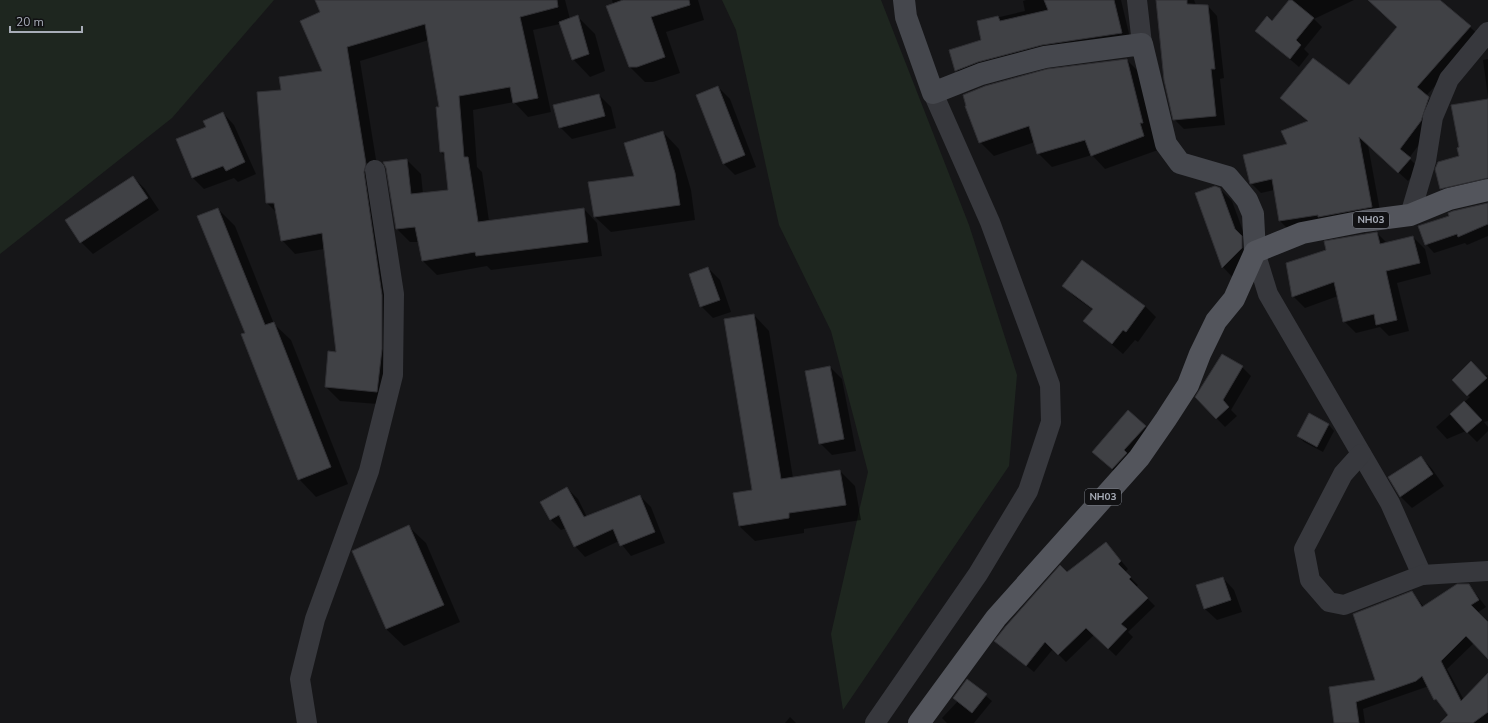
<svg xmlns="http://www.w3.org/2000/svg" width="1488" height="723" viewBox="0 0 1488 723" font-family="'Nunito Sans',sans-serif">
  <style>
    .green { fill: #1e261f }
    .shadow { fill: #0007 }
    .building { fill: #404145; stroke: #303034 }
    .lines { fill: none; stroke-linecap: round; stroke-linejoin: round }
    .street { stroke: #37383d; stroke-width: 20 }
    .secondary { stroke: #45474d; stroke-width: 22 }
    .primary { stroke: #53555c; stroke-width: 22 }
    .labels { text-anchor: middle; dominant-baseline: central; stroke-width: 3; stroke-linejoin: round; paint-order: stroke }
    .shield { fill: #111113; stroke: #7b7e86; stroke-width: 1 }
    .shield-label { font-size: 10px; font-weight: bold; fill: #a8adb8 }
  </style>
  <rect width="100%" height="100%" fill="#161618"/>
  <g class="green">
    <polygon points="0,0 274,0 172,118 0,254"/>
    <polygon points="722,0 881,0 969,225 1017,375 1009,466 843,710 831,634 868,472 831,331 779,225 736,30"/>
  </g>
  <g class="shadow">
    <polygon points="316,0 565,0 570,19 578,17 595,34 605,71 590,77 573,59 560,24 533,30 551,112 528,117 514,102 473,110 477,167 482,172 489,221 584,209 597,223 602,256 491,270 487,266 437,275 423,261 419,242 410,242 397,229 407,160 421,174 423,194 449,191 445,157 441,152 440,108 429,40 360,61 379,178 396,309 390,405 340,401 326,387 337,353 324,249 295,254 282,240 276,212 267,203 283,91 324,71 321,12"/>
    <polygon points="612,0 698,0 704,20 666,32 680,73 653,82 645,82 630,67"/>
    <polygon points="1026,0 1121,0 1131,42 966,80 956,70 982,41 978,22 1025,11 1023,1"/>
    <polygon points="1157,0 1194,0 1196,5 1208,6 1217,16 1224,78 1220,79 1225,125 1184,129 1174,119"/>
    <polygon points="1290,0 1354,0 1314,19 1322,27 1304,49 1309,54 1299,67 1257,31 1272,22"/>
    <polygon points="1380,0 1439,0 1480,36 1426,96 1438,107 1430,130 1409,158 1419,168 1408,181 1368,145 1381,216 1289,230 1280,221 1274,190 1261,193 1251,183 1308,122 1281,98 1349,87 1398,27"/>
    <polygon points="1488,59 1488,97 1483,60"/>
    <polygon points="1127,60 1141,74 1156,137 1153,137 1158,150 1105,169 1092,155 1052,167 1038,153 1035,142 994,156 980,142"/>
    <polygon points="718,87 730,99 756,167 735,175 723,163"/>
    <polygon points="599,95 611,107 616,128 572,139 560,127"/>
    <polygon points="1488,100 1488,188 1450,197 1441,188 1460,157"/>
    <polygon points="223,113 234,125 256,174 238,182 234,178 204,189 193,178 207,128"/>
    <polygon points="663,132 679,149 691,190 695,220 611,232 594,216 635,176"/>
    <polygon points="133,177 145,189 159,210 93,254 81,242"/>
    <polygon points="1220,189 1232,201 1247,242 1234,279 1223,267"/>
    <polygon points="1488,204 1488,236 1467,245 1465,243 1434,253 1426,244"/>
    <polygon points="218,209 235,226 274,324 291,340 348,484 316,497 299,479 246,334"/>
    <polygon points="1377,233 1387,243 1413,237 1425,249 1431,274 1397,283 1409,331 1389,336 1380,327 1356,333 1344,321 1338,296 1305,308 1293,296 1327,250"/>
    <polygon points="708,268 720,280 731,312 713,318 701,306"/>
    <polygon points="1064,286 1145,306 1156,317 1138,342 1135,340 1123,354 1084,321 1093,310 1075,297"/>
    <polygon points="754,315 769,331 793,478 840,471 855,486 861,520 804,529 804,533 755,541 739,526 753,490"/>
    <polygon points="830,367 842,379 856,451 832,455 820,443"/>
    <polygon points="1242,367 1251,376 1231,410 1237,416 1225,427 1196,397"/>
    <polygon points="1488,375 1488,421 1484,422 1488,427 1488,431 1477,442 1466,431 1447,439 1436,427 1470,397 1453,380"/>
    <polygon points="1309,415 1329,425 1334,431 1323,452 1304,442 1298,436"/>
    <polygon points="1145,427 1154,436 1122,478 1093,452"/>
    <polygon points="1421,457 1432,469 1444,486 1412,508 1400,496"/>
    <polygon points="567,488 578,499 587,517 640,496 651,507 665,543 631,556 619,541 585,557 575,546 566,528 561,530 551,520 541,502"/>
    <polygon points="408,526 426,543 460,622 404,646 386,629"/>
    <polygon points="1106,543 1128,569 1125,572 1138,585 1136,587 1155,606 1128,632 1133,637 1116,656 1094,635 1066,662 1053,649 1034,672 996,641 1067,573"/>
    <polygon points="1223,578 1234,590 1242,612 1217,620 1205,609"/>
    <polygon points="1469,585 1486,607 1477,613 1488,623 1488,657 1474,643 1447,669 1464,700 1488,674 1488,723 1455,723 1429,686 1363,709 1365,723 1335,723 1376,681 1412,592 1424,607"/>
    <polygon points="967,680 992,701 974,723 947,723 942,718 958,701"/>
    <polygon points="790,717 796,723 785,723"/>
  </g>
  <g class="building">
    <polygon points="315,0 557,0 558,7 520,17 538,98 513,103 510,87 459,96 464,157 468,157 478,222 584,208 588,242 476,256 475,252 422,261 415,227 396,229 386,168 383,162 407,159 411,194 448,190 444,152 440,152 436,107 439,107 425,24 347,47 366,164 364,172 382,295 382,349 377,392 325,387 328,351 336,352 322,233 281,241 274,203 266,203 257,92 281,90 279,77 322,71 300,21 320,12"/>
    <polygon points="623,0 689,0 690,5 651,17 665,57 637,67 629,67 606,6"/>
    <polygon points="1044,0 1114,0 1122,33 1042,45 978,62 955,71 949,50 981,40 977,21 998,16 1000,21 1048,10"/>
    <polygon points="1156,0 1187,0 1187,4 1208,5 1215,69 1211,69 1216,116 1173,120 1164,80"/>
    <polygon points="1289,0 1292,0 1314,18 1296,40 1301,45 1290,59 1255,31 1267,16 1272,21"/>
    <polygon points="1368,0 1440,0 1471,26 1417,87 1429,97 1421,121 1400,149 1411,158 1398,173 1359,137 1372,207 1318,217 1318,215 1279,221 1272,179 1250,184 1243,155 1287,144 1281,131 1308,121 1280,98 1313,58 1349,85 1397,27"/>
    <polygon points="578,15 589,54 572,60 559,22"/>
    <polygon points="1127,59 1143,123 1140,123 1144,136 1091,156 1085,140 1037,154 1029,126 979,143 965,106 966,106 963,95 985,86 1047,69"/>
    <polygon points="718,86 745,155 723,164 696,95"/>
    <polygon points="599,94 605,116 559,128 553,105"/>
    <polygon points="1488,99 1488,178 1440,189 1435,169 1438,162 1459,156 1457,148 1459,147 1451,105"/>
    <polygon points="223,112 245,162 226,171 223,166 192,178 176,139 206,127 203,121"/>
    <polygon points="663,131 675,173 680,205 594,217 588,182 634,176 624,143"/>
    <polygon points="133,176 148,198 80,243 65,220"/>
    <polygon points="1215,186 1220,188 1235,229 1242,236 1242,248 1222,268 1195,193"/>
    <polygon points="1488,203 1488,224 1458,237 1457,234 1425,245 1418,226 1449,216 1448,213 1453,211"/>
    <polygon points="218,208 265,325 274,322 331,467 298,480 241,334 245,333 197,216"/>
    <polygon points="1377,232 1380,244 1413,236 1420,263 1386,271 1397,320 1376,325 1374,314 1343,322 1334,282 1292,297 1286,263 1326,250 1324,241"/>
    <polygon points="1082,260 1145,306 1126,332 1123,330 1112,344 1083,321 1093,309 1062,286"/>
    <polygon points="708,267 720,300 700,307 689,274"/>
    <polygon points="754,314 781,479 840,470 846,505 789,513 789,518 739,526 733,493 752,490 724,319"/>
    <polygon points="1222,354 1243,366 1223,400 1229,407 1216,419 1195,397"/>
    <polygon points="1471,361 1487,378 1467,396 1452,380"/>
    <polygon points="830,366 844,439 819,444 805,371"/>
    <polygon points="1464,401 1482,420 1467,433 1450,414"/>
    <polygon points="1128,410 1146,426 1124,450 1127,453 1112,469 1092,452"/>
    <polygon points="1309,413 1329,424 1317,447 1297,436"/>
    <polygon points="1421,456 1433,474 1400,497 1388,477"/>
    <polygon points="567,487 584,517 640,495 655,532 620,546 613,529 574,547 559,515 550,520 540,502"/>
    <polygon points="409,525 444,605 386,629 352,551"/>
    <polygon points="1106,542 1121,561 1118,564 1131,577 1129,579 1148,598 1121,624 1127,629 1108,649 1086,628 1058,655 1045,642 1026,666 994,641 1006,626 1060,565 1067,572"/>
    <polygon points="1223,577 1231,600 1204,609 1196,585"/>
    <polygon points="1457,584 1469,584 1479,600 1471,605 1488,622 1488,659 1466,636 1441,661 1461,701 1488,673 1488,712 1473,723 1440,723 1448,715 1436,699 1434,700 1422,676 1416,681 1356,702 1359,723 1334,723 1329,687 1375,680 1353,614 1412,591 1422,607"/>
    <polygon points="967,679 987,694 972,713 953,698"/>
  </g>
  <g class="lines">
    <g class="street">
      <polyline points="1137,0 1142,44"/>
      <polyline points="1410,215 1426,161 1433,117 1449,79 1488,32"/>
      <polyline points="1255,252 1268,294 1390,503 1422,575"/>
      <polyline points="1361,454 1343,474 1304,549 1310,580 1329,602 1344,605 1422,575 1488,571"/>
      <polyline points="307,723 300,679 315,619 369,471 393,375 394,294 375,170"/>
      <polyline points="875,723 978,574 1028,491 1051,422 1050,385 990,222 933,93"/>
    </g>
    <polyline class="secondary" points="904,0 906,17 933,93 981,74 1045,57 1142,44 1166,144 1180,163 1228,177 1239,190 1247,200 1253,214 1255,252"/>
    <polyline class="primary" points="919,723 996,618 1139,458 1166,419 1188,385 1200,354 1216,321 1234,299 1255,252 1302,233 1364,221 1410,215 1449,199 1488,190"/>
  </g>
  <g class="labels">
    <g class="shield">
      <rect x="1353" y="212" width="36" height="16" rx="3"/>
      <rect x="1085" y="489" width="36" height="16" rx="3"/>
    </g>
    <g class="shield-label">
      <text x="1371" y="220">NH03</text>
      <text x="1103" y="497">NH03</text>
    </g>
  </g>
  <path d="M10 26v6h72v-6" fill="none" stroke="#a8adb8" stroke-width="2"/>
  <text x="16" y="26" font-size="12" fill="#a8adb8" stroke="#111113" stroke-width="3" paint-order="stroke">20 m</text>
</svg>
